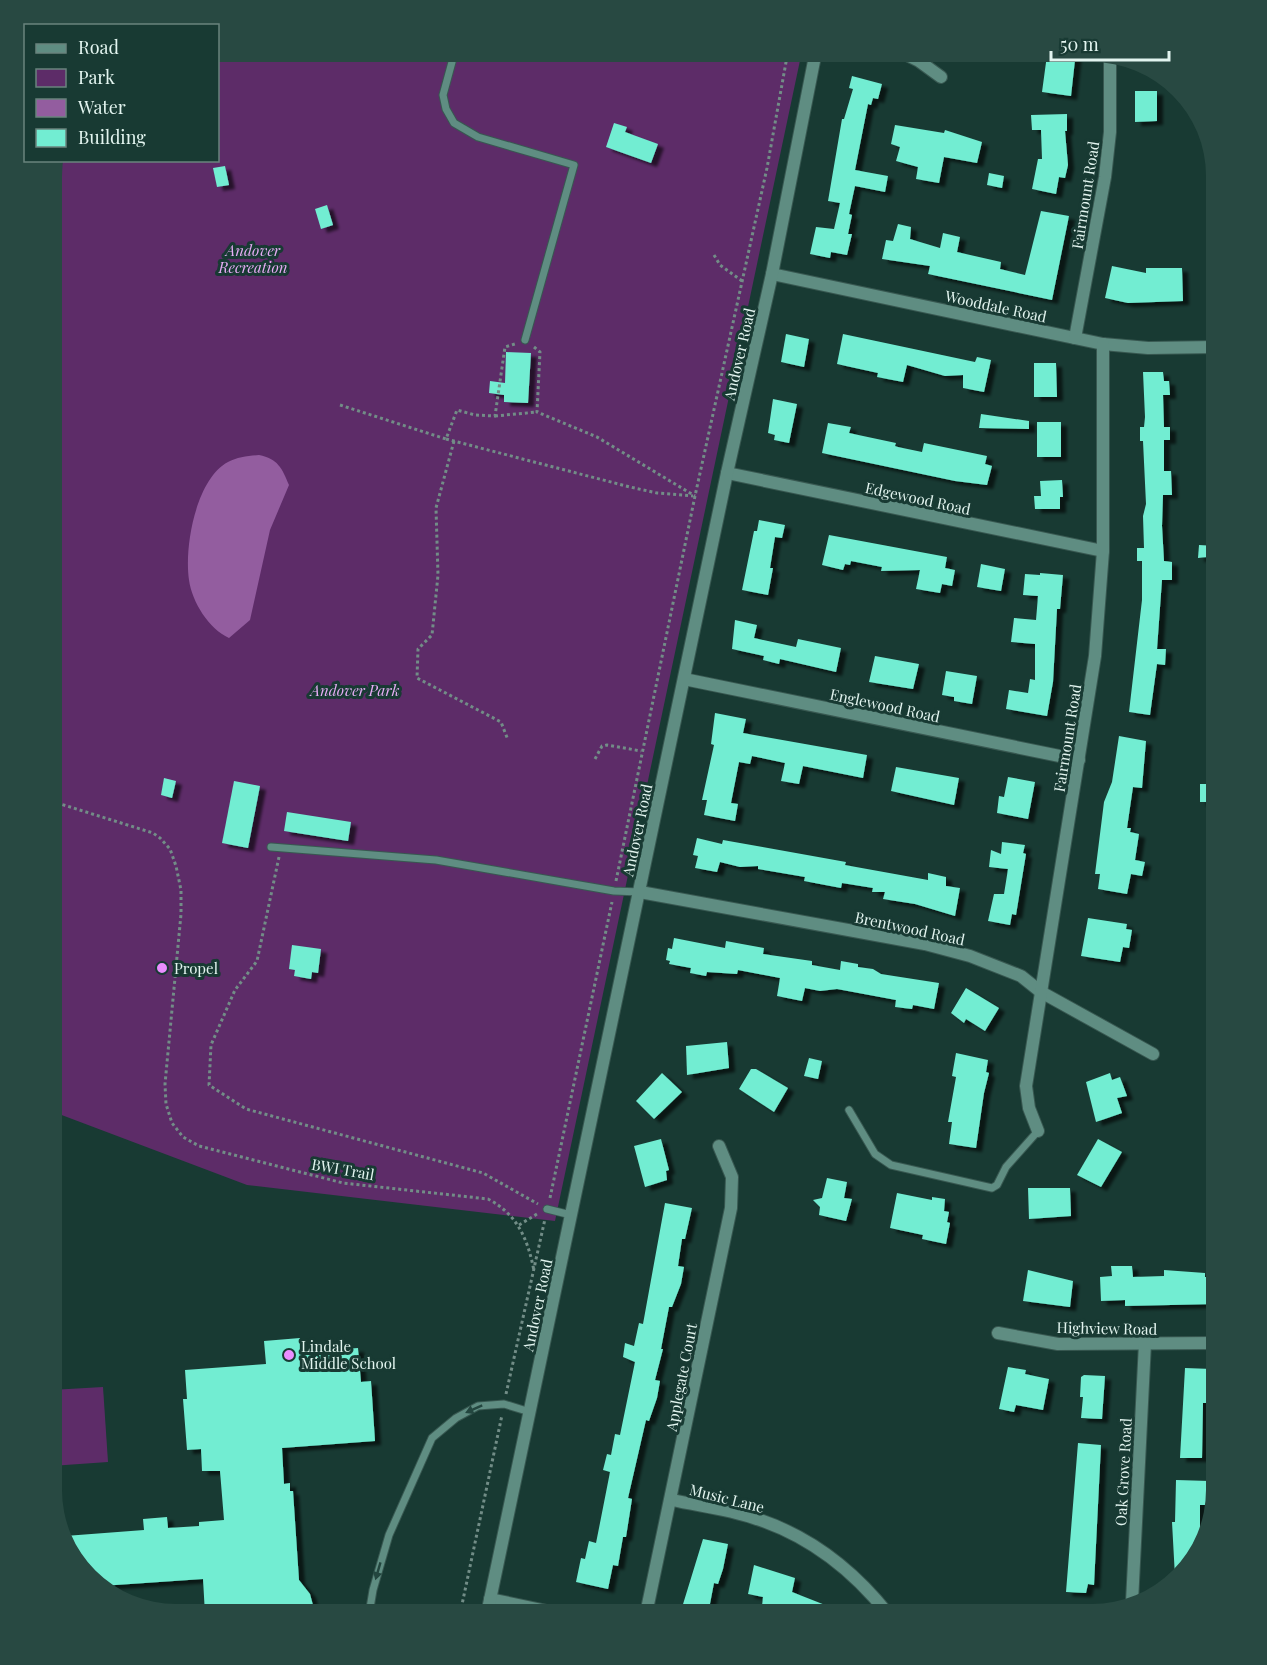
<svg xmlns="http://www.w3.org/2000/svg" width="1267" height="1665" viewBox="0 0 1267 1665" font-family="'Playfair Display',serif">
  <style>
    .green { fill: #5d2c68 }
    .water { fill: #935d9f }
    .building { fill: #72edd2; filter: url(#shadow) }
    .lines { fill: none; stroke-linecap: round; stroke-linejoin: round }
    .service-casing { stroke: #385851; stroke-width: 9 }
    .minor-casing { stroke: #385851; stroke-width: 14 }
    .tertiary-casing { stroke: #385851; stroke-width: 14 }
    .path { stroke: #728d87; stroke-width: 3; stroke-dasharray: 3 3; stroke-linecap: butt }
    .service { stroke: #5f8d82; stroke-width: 7 }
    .minor { stroke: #5f8d82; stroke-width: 12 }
    .tertiary { stroke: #5f8d82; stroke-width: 12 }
    .oneway { fill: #23463f }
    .poi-dot { fill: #e98efe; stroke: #183a33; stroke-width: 2 }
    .labels { text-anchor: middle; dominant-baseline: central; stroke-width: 6; stroke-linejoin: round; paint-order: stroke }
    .street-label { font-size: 15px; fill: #e2f4ef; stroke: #183a33 }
    .park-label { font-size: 15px; font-style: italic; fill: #e8adf6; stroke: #183a33 }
    .poi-label { font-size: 15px; fill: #e2f4ef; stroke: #183a33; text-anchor: start }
  </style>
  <defs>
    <filter id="shadow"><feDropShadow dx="6" dy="4" stdDeviation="1.5" flood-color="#0009"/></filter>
  </defs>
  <rect width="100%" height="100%" fill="#183a33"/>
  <g class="green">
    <polygon points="218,51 802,51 555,1221 247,1185 51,1111 51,167 53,161 218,160"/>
    <polygon points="103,1387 108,1462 51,1466 51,1390"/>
  </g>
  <path class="water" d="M259 455C278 459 282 468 289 485L270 530 250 620 229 638C209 629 192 602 189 580 184 547 196 479 228 462 237 457 249 456 259 455Z"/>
  <g class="building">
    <polygon points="1054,51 1076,51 1071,96 1042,92 1047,55 1054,56"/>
    <polygon points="852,76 882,84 878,99 873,98 871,105 868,104 855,170 888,176 885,192 855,186 849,214 852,215 848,234 852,234 847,255 831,252 830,258 810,254 816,227 834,229 840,203 828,201 842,119 844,119 853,89 849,88"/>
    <polygon points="1135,91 1157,91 1157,121 1135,122"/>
    <polygon points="1067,114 1067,131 1065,131 1068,165 1065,178 1059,177 1056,194 1032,189 1038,159 1042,159 1041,130 1032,130 1031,115"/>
    <polygon points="614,123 627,127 625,132 658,144 651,163 606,147"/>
    <polygon points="895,125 944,133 945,130 982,142 977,163 944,157 939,183 916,179 918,167 896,161 900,147 891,144"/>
    <polygon points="225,166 229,185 217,187 213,168"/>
    <polygon points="989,173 1004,176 1002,188 987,185"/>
    <polygon points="327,205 333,225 321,229 315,209"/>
    <polygon points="1041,211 1069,216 1052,300 928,274 930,266 882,259 886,240 893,241 898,224 911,227 910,239 940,248 943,233 960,237 957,252 1001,262 1000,269 1025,275"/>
    <polygon points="1112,266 1146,273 1146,268 1182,268 1183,301 1128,303 1105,298"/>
    <polygon points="786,334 809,339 804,367 781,362"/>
    <polygon points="843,334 975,362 977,357 991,360 984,392 963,388 963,375 945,376 907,365 903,382 877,377 878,373 837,364"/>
    <polygon points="506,352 531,353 528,403 504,402 504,395 489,393 490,381 505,383"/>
    <polygon points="1034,363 1056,363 1057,397 1034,397"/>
    <polygon points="1143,372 1163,372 1164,381 1169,381 1170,395 1163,395 1164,427 1170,427 1170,440 1164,440 1164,471 1171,471 1172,495 1163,495 1162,526 1164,561 1172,562 1172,580 1162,580 1157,649 1166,649 1165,665 1157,664 1150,715 1129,712 1142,600 1142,561 1137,561 1137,548 1144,548 1143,516 1146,504 1143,441 1140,441 1140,427 1144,427 1145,417"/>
    <polygon points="773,399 797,404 789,443 774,440 775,435 768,433"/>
    <polygon points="981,414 1029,421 1029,429 979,428"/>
    <rect x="1037" y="422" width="24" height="35"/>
    <polygon points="828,423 851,427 849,433 896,443 895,446 898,447 922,452 924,443 987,456 985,464 992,466 987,485 955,481 822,453"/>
    <polygon points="1062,480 1063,497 1060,497 1060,509 1035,509 1034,496 1041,496 1040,481"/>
    <polygon points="759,520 785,525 782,538 775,537 770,568 773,568 768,595 742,590 754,531 757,531"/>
    <polygon points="829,535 947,557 945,568 955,570 952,586 942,584 940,593 916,589 920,570 881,571 882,567 851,561 850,565 845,564 843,570 822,565"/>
    <polygon points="1199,545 1216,546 1216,556 1198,558"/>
    <polygon points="981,564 1005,569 1001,591 977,587"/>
    <polygon points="1040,573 1063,575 1060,609 1057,609 1053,682 1047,716 1006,709 1009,690 1028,693 1030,679 1035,680 1035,644 1011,642 1014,618 1036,620 1038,596 1023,595 1025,574 1040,575"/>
    <polygon points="735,620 757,625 754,638 796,647 798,639 841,648 836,672 780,659 779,664 763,660 764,656 732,649"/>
    <polygon points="875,656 919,664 913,689 869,682"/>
    <polygon points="946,671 977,676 972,704 954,701 954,697 942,695"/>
    <polygon points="715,713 746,719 743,733 867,755 863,778 803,766 799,784 781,781 785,763 752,756 750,764 739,762 731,803 738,804 735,821 704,815 707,800 702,800 714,745 711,744"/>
    <polygon points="1119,736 1146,741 1142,788 1133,787 1127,828 1131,828 1130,832 1139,834 1135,860 1145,862 1142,876 1131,874 1127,894 1098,889 1100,874 1095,874 1104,802 1112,782"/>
    <polygon points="896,767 959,778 954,805 891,791"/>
    <polygon points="1008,777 1035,782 1028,819 997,813 999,796 1004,797"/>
    <polygon points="164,778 176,781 172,798 161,795"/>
    <polygon points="234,781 260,786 248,848 222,843"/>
    <rect x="1200" y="784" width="16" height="18"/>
    <polygon points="287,812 351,822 348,841 284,831"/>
    <polygon points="697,838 722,844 723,840 846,862 845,865 928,880 928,873 946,877 946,886 960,888 955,916 915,904 883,899 885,892 872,892 873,888 842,883 841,888 804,881 805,877 758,869 758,866 740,867 720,862 717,872 695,868 698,856 693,855"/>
    <polygon points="1002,842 1025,845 1023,853 1026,854 1016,915 1012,914 1010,925 988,921 994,894 1004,894 1008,869 989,867 991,850 1001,854"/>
    <polygon points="1088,918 1127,924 1126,929 1132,930 1129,948 1123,947 1120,962 1081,956"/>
    <polygon points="674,938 725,948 726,941 742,944 764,948 763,954 812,961 812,965 840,970 841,961 858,964 858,967 873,969 881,974 939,983 934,1009 913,1005 912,1009 895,1007 896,1000 837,989 820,991 805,988 802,1001 777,996 780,978 738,970 737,974 707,972 706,976 690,973 691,968 669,964 670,961 666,960 668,948 672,949"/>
    <polygon points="292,945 321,949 318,973 312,972 311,979 294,976 295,970 289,969"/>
    <polygon points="966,988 999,1008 985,1031 966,1019 964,1023 951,1013"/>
    <polygon points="727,1042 729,1068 687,1075 686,1046"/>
    <polygon points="956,1053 988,1060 986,1072 989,1073 984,1093 976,1148 949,1144 952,1122 948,1122 956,1077 952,1076"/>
    <polygon points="809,1058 822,1061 818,1079 804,1076"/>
    <polygon points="751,1069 756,1069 788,1088 774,1112 739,1089"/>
    <polygon points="662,1073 682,1092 654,1119 636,1101"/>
    <polygon points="1110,1073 1112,1080 1120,1077 1127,1096 1117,1098 1122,1113 1096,1122 1086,1082"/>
    <polygon points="661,1139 669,1170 666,1171 667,1180 645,1187 634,1146"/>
    <polygon points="1098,1139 1122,1152 1101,1187 1077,1175"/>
    <polygon points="827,1178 847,1182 844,1198 852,1199 846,1221 819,1215 820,1207 813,1200 822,1198"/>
    <polygon points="1028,1188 1070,1188 1071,1216 1029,1219"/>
    <polygon points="897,1193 932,1200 932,1197 945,1199 944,1211 949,1212 947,1222 950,1223 946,1244 922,1239 923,1235 890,1228"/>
    <polygon points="665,1203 692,1208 685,1239 682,1239 678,1266 684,1267 681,1284 672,1307 669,1307 661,1349 663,1349 655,1380 660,1381 657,1398 649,1421 646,1420 628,1498 632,1499 626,1537 623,1537 618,1566 613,1565 608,1589 576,1582 581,1558 585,1559 589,1541 596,1543 599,1528 610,1472 603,1470 607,1454 611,1455 615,1434 620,1435 635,1362 623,1357 625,1343 634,1346 639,1323 643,1324"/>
    <polygon points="1111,1266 1132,1266 1133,1277 1164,1276 1164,1270 1205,1273 1205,1277 1216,1277 1216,1304 1125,1306 1125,1300 1101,1301 1100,1277 1112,1276"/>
    <polygon points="1028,1270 1073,1281 1070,1307 1023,1301"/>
    <polygon points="300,1338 302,1352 358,1348 361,1382 371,1381 375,1441 282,1448 284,1484 290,1483 290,1491 293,1491 299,1580 310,1594 314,1609 300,1614 205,1614 203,1579 101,1586 72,1558 65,1536 144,1530 143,1519 167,1517 168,1528 199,1526 199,1522 224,1520 220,1471 202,1471 201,1449 187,1450 183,1399 187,1399 185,1370 266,1364 264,1341"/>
    <polygon points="1008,1367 1026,1370 1025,1374 1049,1379 1043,1410 1016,1405 1014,1412 999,1409"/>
    <polygon points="1185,1368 1212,1369 1210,1403 1203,1403 1202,1458 1180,1458"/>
    <polygon points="1084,1375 1105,1376 1102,1419 1081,1418 1083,1397 1080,1397 1081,1377"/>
    <polygon points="1078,1443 1101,1445 1094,1585 1088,1584 1086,1593 1066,1592"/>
    <polygon points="1176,1480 1210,1481 1209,1505 1200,1505 1200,1535 1204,1535 1199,1551 1175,1577 1172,1522 1175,1522"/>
    <polygon points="703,1539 728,1544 723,1569 718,1584 714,1583 708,1614 680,1614"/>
    <polygon points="754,1565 795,1578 792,1592 848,1614 800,1614 762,1606 763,1597 748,1594"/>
  </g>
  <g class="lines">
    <g class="service-casing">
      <g id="service">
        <polyline points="455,51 443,95 446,109 454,123 478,137 574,165 525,340"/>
        <polyline points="271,847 436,860 614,891 640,892"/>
        <polyline points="849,1110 875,1154 891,1165 992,1188 997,1185 1006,1167 1038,1131"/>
        <polyline points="547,1209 571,1215"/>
        <polyline points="369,1614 373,1590 389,1535 432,1438 456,1418 478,1406 504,1404 530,1412"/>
      </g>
    </g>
    <g class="minor-casing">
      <g id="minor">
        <polyline points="899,51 919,61 941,77"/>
        <polyline points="772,274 1103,344 1148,348 1216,347"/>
        <polyline points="1075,338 1105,177 1110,132 1110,55"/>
        <polyline points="727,473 1103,551"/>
        <polyline points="684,679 1079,760"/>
        <polyline points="640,892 925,944 970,956 1021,976 1041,992 1153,1054"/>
        <polyline points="1038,1131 1029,1108 1026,1086 1095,656 1103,551 1103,344"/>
        <polyline points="998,1333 1058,1344 1216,1343"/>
        <path d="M672 1500C699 1506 727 1509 754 1518 808 1535 853 1570 888 1614"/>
        <polyline points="490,1599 561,1614"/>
        <polyline points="1132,1602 1145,1343"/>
        <polyline points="646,1614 731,1208 732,1177 719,1146"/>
      </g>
    </g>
    <g class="tertiary-casing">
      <polyline id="tertiary" points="487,1614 727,473 772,274 816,51"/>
    </g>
    <g class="path">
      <polyline points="714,255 720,265 742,281"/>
      <polyline points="534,347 540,352 537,412 597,437 695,496"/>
      <polyline points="340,405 446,439 457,410 475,415 495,416 505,347 515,344"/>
      <polyline points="495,416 537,412"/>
      <polyline points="446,439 630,487 657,493 693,496"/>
      <polyline points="454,441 436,508 438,575 432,635 418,649 417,678 501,722 508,740"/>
      <polyline points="595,759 602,746 607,745 641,751"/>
      <path d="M51 801 153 833 160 838 170 849 176 866 181 890V914L165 1084 166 1104 172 1123 183 1137 199 1146 343 1183 488 1199C517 1214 528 1239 534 1271"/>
      <polyline points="279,857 257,961 235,990 211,1045 209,1085 246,1109 483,1173 538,1204"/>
      <polyline points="616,881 695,496 767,168 788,51"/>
      <polyline points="550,1198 612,902"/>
      <polyline points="519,1225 537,1214"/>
      <polyline points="506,1394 545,1219"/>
      <polyline points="460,1614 502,1415"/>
    </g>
    <use href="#service" class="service"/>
    <use href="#minor" class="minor"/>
    <use href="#tertiary" class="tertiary"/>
  </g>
  <defs><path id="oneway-solid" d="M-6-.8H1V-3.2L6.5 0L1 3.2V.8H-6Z" transform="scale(1.5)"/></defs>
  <g class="oneway">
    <use href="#oneway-solid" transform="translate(474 1409) rotate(156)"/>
    <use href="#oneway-solid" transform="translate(378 1571) rotate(106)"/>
  </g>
  <g class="poi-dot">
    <circle cx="162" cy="968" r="6"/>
    <circle cx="289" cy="1355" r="6"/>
  </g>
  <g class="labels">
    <g class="street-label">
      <text transform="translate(1085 195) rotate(-81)">Fairmount Road</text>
      <text transform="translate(996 306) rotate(12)">Wooddale Road</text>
      <text transform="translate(739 354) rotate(-77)">Andover Road</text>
      <text transform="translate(918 498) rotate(12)">Edgewood Road</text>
      <text transform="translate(885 705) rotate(12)">Englewood Road</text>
      <text transform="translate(1067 738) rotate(-81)">Fairmount Road</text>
      <text transform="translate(637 830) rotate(-78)">Andover Road</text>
      <text transform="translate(910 928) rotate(12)">Brentwood Road</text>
      <text transform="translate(343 1169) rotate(10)">BWI Trail</text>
      <text transform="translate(537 1305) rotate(-78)">Andover Road</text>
      <text transform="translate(1107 1328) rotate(1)">Highview Road</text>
      <text transform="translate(681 1377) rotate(-79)">Applegate Court</text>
      <text transform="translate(1123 1472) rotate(-87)">Oak Grove Road</text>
      <text transform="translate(727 1498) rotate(14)">Music Lane</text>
    </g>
    <g class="park-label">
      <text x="253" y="250">Andover<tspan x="253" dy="17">Recreation</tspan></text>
      <text x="355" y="690">Andover Park</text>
    </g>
    <g class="poi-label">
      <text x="174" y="968">Propel</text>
      <text x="301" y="1346">Lindale<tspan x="301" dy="17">Middle School</tspan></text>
    </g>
  </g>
  <path d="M0 0H1267V1665H0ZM176 62H1092A114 114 0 0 1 1206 176V1490A114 114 0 0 1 1092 1604H176A114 114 0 0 1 62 1490V176A114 114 0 0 1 176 62Z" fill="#284942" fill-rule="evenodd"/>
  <rect x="24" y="24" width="195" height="138" fill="#183a33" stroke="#69847e" stroke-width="1.5"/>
  <rect x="36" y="44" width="30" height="9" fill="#5f8d82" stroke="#69847e" stroke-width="1.5"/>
  <text x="78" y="54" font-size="18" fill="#e2f4ef">Road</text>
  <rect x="36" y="69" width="30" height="18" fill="#5d2c68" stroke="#69847e" stroke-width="1.5"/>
  <text x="78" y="84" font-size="18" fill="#e2f4ef">Park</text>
  <rect x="36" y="99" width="30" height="18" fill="#935d9f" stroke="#69847e" stroke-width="1.5"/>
  <text x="78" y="114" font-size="18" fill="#e2f4ef">Water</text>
  <rect x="36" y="129" width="30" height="18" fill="#72edd2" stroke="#69847e" stroke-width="1.5"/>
  <text x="78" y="144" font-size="18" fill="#e2f4ef">Building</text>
  <path d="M1051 51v9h118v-9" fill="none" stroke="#e2f4ef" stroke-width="3"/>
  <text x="1060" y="51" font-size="18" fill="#e2f4ef" stroke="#183a33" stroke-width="4.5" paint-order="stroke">50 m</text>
</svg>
